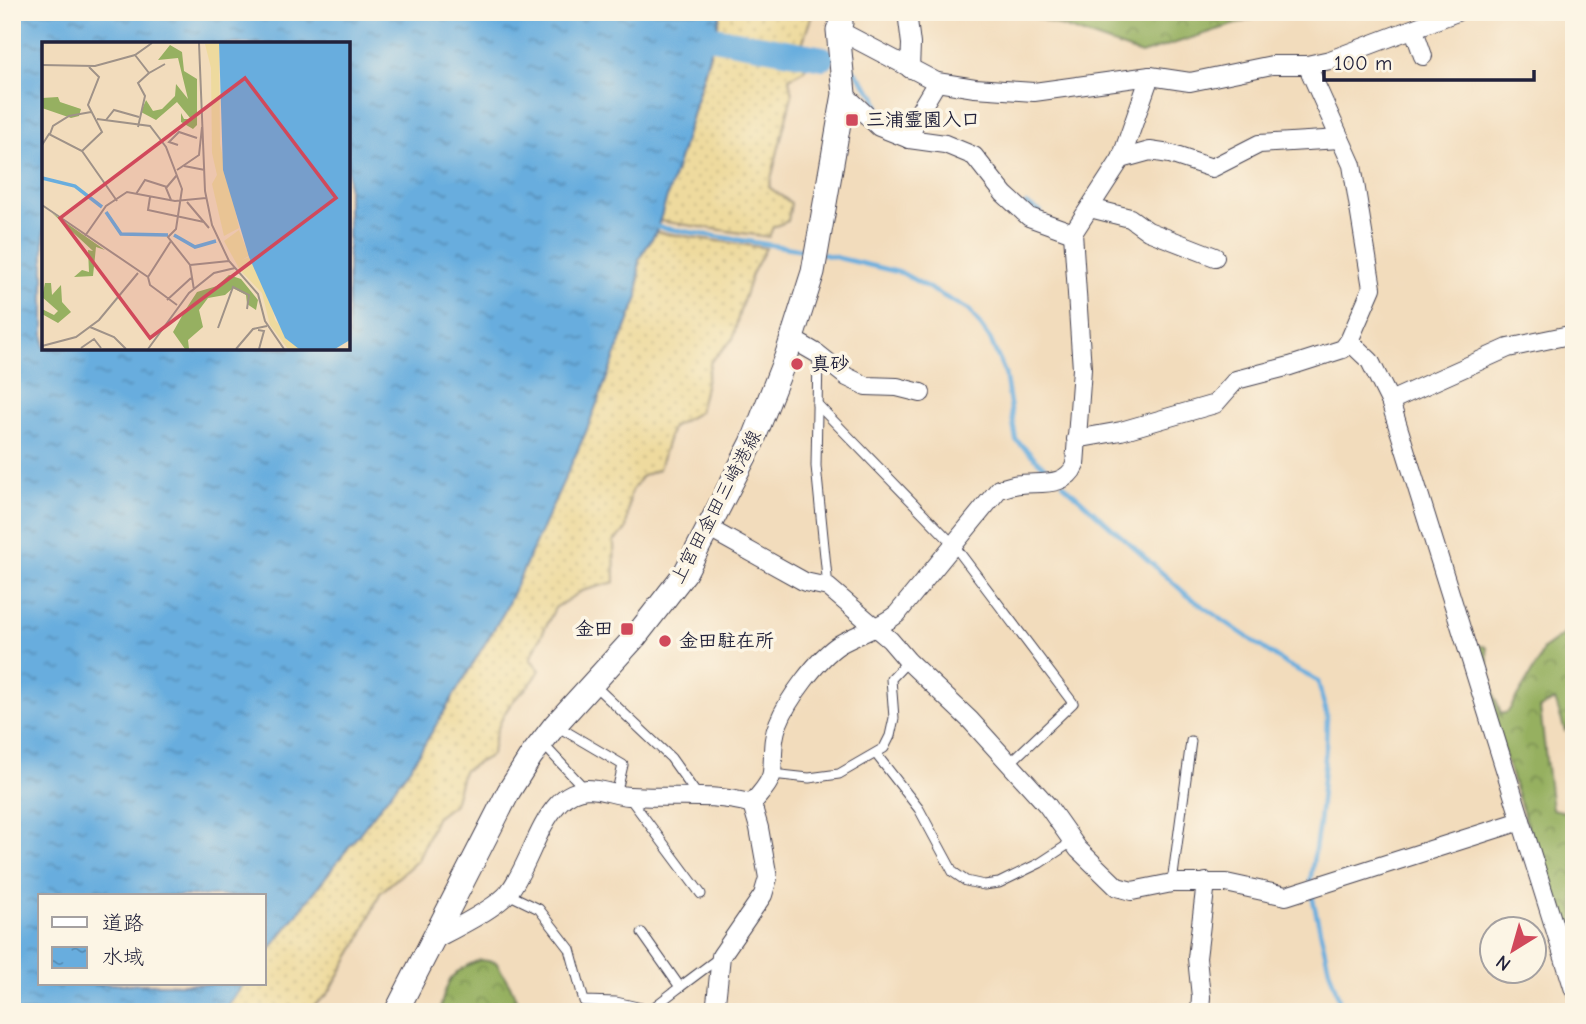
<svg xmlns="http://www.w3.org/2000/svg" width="1586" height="1024" viewBox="0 0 1586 1024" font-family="'Comic Neue','Klee One',sans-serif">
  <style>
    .forest { fill: url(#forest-crowns); stroke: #5c694e; stroke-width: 2 }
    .sand { fill: url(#sand-dots); stroke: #887e6c; stroke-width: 2 }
    .water { fill: url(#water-ripples); stroke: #45688c; stroke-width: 2; fill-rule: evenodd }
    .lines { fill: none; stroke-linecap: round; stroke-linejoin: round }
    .stream { stroke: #68adde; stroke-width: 4.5 }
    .river { stroke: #68adde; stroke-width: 24 }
    .service-casing { stroke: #413e4e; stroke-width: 11 }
    .minor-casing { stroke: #413e4e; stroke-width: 20 }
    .secondary-casing { stroke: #413e4e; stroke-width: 25 }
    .service { stroke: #fff; stroke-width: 9 }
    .minor { stroke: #fff; stroke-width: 18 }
    .secondary { stroke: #fff; stroke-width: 23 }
    .poi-dot { fill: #d1495b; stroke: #fcf5e5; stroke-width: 2.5 }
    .labels { text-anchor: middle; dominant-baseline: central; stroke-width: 7; stroke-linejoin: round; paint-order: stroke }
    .poi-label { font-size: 19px; font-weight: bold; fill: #22223b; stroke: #fcf5e5; text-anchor: start }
    .street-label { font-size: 19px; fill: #22223b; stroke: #fcf5e5 }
    .inset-river { fill: none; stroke: #68adde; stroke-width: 3.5 }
    .inset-road { fill: none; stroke: #9f9288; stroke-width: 2 }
    .view { fill: #d1495b; fill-opacity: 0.15; stroke: #d1495b; stroke-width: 3.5 }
    .inset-edge { fill: none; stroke: #22223b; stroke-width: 3.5 }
  </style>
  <defs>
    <pattern id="forest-crowns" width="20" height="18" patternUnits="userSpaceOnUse" patternTransform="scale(1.75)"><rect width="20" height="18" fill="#96b061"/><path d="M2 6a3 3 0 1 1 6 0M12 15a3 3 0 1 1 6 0" fill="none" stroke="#7a8f51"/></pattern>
    <pattern id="sand-dots" width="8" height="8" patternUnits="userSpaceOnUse" patternTransform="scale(1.75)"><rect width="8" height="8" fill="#eeda9e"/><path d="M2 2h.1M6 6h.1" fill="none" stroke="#ccbb89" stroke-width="1.8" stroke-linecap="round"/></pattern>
    <pattern id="water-ripples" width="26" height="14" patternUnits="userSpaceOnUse" patternTransform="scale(1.75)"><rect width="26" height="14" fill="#68adde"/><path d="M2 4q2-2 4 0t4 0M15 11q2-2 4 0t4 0" fill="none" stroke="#558cb5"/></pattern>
  </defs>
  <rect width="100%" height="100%" fill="#fcf5e5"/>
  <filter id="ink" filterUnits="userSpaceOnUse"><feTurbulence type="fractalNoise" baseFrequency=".0143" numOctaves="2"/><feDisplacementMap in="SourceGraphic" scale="14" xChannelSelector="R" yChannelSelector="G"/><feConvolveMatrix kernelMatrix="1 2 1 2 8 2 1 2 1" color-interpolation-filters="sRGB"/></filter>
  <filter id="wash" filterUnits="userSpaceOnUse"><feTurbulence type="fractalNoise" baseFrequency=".00686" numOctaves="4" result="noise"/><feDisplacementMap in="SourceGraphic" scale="28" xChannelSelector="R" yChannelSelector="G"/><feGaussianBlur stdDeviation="1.57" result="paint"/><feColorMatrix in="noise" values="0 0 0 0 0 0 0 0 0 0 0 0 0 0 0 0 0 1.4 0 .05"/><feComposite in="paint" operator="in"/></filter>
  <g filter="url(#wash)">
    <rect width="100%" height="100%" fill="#f2dcbc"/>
    <g class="forest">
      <polygon points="1020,12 1274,12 1141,54"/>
      <path d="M1574 627V717L1565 731 1555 700 1540 708 1552 809 1572 813 1574 832V971L1475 662 1476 645 1487 647C1487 671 1492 692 1501 714L1508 712 1538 662 1543 649Z"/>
      <path d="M480 960 496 962 512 989 521 1012H486L485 1010 439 1012C448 981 448 972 480 960Z"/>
    </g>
    <g class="sand">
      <polygon points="721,12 813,12 800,50 716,34"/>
      <polygon points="714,41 809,58 804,70 789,78 792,95 769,187 791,203 788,221 773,227 769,237 659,221 682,150"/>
      <path d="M656 232 766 248 752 274 739 314 733 339 711 361 699 412 672 427 659 469 641 477 630 494 626 530 614 541 615 582 582 591 555 608 530 659 540 670C531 686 527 687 515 699 502 713 493 737 492 755L463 771 454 804 436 818 418 860 380 893 361 937 328 994 306 1012H222L244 984H264V957L412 765 504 612 638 297 639 259Z"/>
    </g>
    <path class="water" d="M12 12H721L682 150 656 232 639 259 638 297 586 432 504 612 412 765 264 957V896H40V984H244L222 1012H12ZM44 44H348V348H44Z"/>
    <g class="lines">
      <g class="stream">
        <polyline points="852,68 875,96 881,114 904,128"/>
        <polyline points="1026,204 1041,212"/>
        <polyline points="657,227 810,251"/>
        <polyline points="822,254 902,273 970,311 990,339 1005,373 1016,440 1054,476"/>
        <polyline points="1063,484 1188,596 1286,664 1318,681 1327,717 1326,745 1319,823 1310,882"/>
        <polyline points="1311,891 1329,969 1343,1012"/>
      </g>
      <polyline class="river" points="714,38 823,58"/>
    </g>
  </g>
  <g filter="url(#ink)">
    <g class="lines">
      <g class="service-casing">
        <g id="service">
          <polyline points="818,355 816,466 828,587"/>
          <polyline points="817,404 953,544 1073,703 1009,764"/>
          <polyline points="594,685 671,758 698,796"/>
          <polyline points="555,725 623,765 616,795"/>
          <polyline points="542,743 585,789"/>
          <polyline points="876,754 919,809 953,872 966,881 984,885 999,883 1040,863 1072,842"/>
          <polyline points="772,774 809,778 839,774 884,748 890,736 894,718 891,679 908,661"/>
          <polyline points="629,797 701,894"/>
          <polyline points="1172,883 1191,741"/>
          <polyline points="508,894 539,909 570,949 584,1001 616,1002 650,1010 680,987 642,933"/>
          <polyline points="680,987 720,957"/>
        </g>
      </g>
      <g class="minor-casing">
        <g id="minor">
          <polyline points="907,12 911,44 910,69"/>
          <polyline points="838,30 937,82 975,88 1034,92 1150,76 1190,82 1272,65 1307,65 1330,60 1457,12"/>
          <polyline points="1414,30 1423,56"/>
          <polyline points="844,94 879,127 909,139 945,144 974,156 1004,194 1029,217 1073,233"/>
          <polyline points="909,139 919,112 937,82"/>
          <polyline points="1121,159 1150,151 1170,154 1212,168 1259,144 1340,139"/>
          <polyline points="1090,208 1130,218 1148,231 1215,257"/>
          <polyline points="792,339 818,354 847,377 866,386 897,387 921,393"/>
          <polyline points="1349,341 1370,361 1390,401 1574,990"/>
          <polyline points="1390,401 1508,348 1574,334"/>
          <polyline points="1076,439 1121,431 1215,404 1236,380 1290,366 1343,349 1349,341 1372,288 1352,165 1307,65"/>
          <polyline points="708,528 805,582 828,587 890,640 908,661 970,720 1047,805 1078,849 1117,887 1132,891 1172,883 1226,883 1286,896 1521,821"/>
          <path d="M752 804C759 794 771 784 772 772 774 756 771 741 778 724 787 700 818 658 840 644 859 633 880 628 897 614L999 489C1007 487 1014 484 1021 484 1041 482 1066 487 1075 465L1082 369 1073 233 1121 159 1150 76"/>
          <path d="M433 940C452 930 497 908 509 892 529 865 537 826 559 803 566 795 577 790 587 789 602 789 615 795 629 796 671 799 711 792 752 804"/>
          <polyline points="715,1012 721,956 763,895 768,878 759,828 752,804"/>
          <polyline points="1200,1012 1201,997 1197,958 1206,882"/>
        </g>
      </g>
      <g class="secondary-casing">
        <polyline id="secondary" points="396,1012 509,791 531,756 555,725 636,636 685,573 752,443 786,357 813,272 844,94 838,30 841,23 839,12"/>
      </g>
      <use href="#service" class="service"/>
      <use href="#minor" class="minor"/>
      <use href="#secondary" class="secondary"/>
    </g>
  </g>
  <g class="poi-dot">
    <rect x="845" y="113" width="14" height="14" rx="3.5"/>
    <circle cx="797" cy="364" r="7"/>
    <rect x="620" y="622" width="14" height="14" rx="3.5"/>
    <circle cx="665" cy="641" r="7"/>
  </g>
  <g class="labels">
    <g class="poi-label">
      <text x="866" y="120">三浦霊園入口</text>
      <text x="811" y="364">真砂</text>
      <text x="613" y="629" text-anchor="end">金田</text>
      <text x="679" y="641">金田駐在所</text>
    </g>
    <g class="street-label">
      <text transform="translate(716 507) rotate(-62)">上宮田金田三崎港線</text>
    </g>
  </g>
  <g transform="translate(42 42)">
    <rect width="308" height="308" fill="#f2dcbc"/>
    <path d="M128 3 140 10 142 29 155 37V83L151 87 139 80V71L142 77H149L135 60 114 78 99 70 104 58 111 69 120 67 133 54 134 42 146 57 136 16 116 18ZM16 55 18 60 39 67 37 74 29 76 0 66V56ZM10 171 63 208 54 205 51 234 32 235 40 228 47 230 46 208 51 209ZM187 233 199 237 216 258 214 268 205 262 204 253 191 246 183 253 166 256 157 268 161 285 146 298 147 307H143L131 290 144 267 155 250 175 244ZM3 241H9L10 253 19 243 20 260 29 270 16 281 0 272V267L12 273 16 269 0 255Z" fill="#96b061"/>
    <path d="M177 1 178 102 197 186 182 194 170 142 175 133 170 111 169 26 163 2ZM197 188 207 214 200 218 207 215 227 252 233 278 257 307H246L228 283 220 251 198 228 182 199Z" fill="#eeda9e"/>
    <path d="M177 1H308V298L293 307H257L243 296 207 215 181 128Z" fill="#68adde"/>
    <path class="inset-river" d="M0 136 33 144 60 165M64 170 79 192 126 193M132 193 153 205 174 199"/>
    <path class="inset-road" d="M157 1 163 149 170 183 187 219 216 252 223 279 242 307M93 13 107 31 123 22M0 23 53 24 93 13 110 1M55 77 108 84 124 105 140 147 134 187 126 195 148 223 152 248M64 78 72 68 97 75M96 85 103 54 96 41 107 31M8 92 11 84 27 74 49 70M0 103 7 92 40 109 75 159M136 103 127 100 137 90 155 96M40 109 60 90 46 63 57 35 47 25M142 124 163 128M135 128 157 113 160 85M94 152 103 138 125 145M108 155 106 168 162 180M129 158 124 146 135 133M145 160 167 186M0 163 106 235M43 194 64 164 85 150 133 159 164 156M148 223 187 219M106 235 129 199M106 235 108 243 135 263M125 258 149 236M48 285 72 295 84 307M176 286 191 245 207 253 205 267M216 288 222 289 217 307M0 304 34 295 57 278 96 231M39 306 52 297 59 306M106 307 147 251 172 231 193 226M194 307 211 287 225 284"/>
    <path class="view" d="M203 36 294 156 108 296 18 176Z"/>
    <rect width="308" height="308" class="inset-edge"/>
  </g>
  <rect width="1586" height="1024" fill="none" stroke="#fcf5e5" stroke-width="42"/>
  <rect x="38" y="894" width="228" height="91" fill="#fcf5e5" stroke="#a5a1a1" stroke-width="2"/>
  <rect x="52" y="917" width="35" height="10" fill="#ffffff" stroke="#a5a1a1" stroke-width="2"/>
  <text x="102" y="930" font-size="21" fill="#22223b">道路</text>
  <rect x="52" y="947" width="35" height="21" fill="url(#water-ripples)" stroke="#a5a1a1" stroke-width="2"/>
  <text x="102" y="964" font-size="21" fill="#22223b">水域</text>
  <g transform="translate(1513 950) rotate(217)"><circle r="33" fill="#fcf5e5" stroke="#a5a1a1" stroke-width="2"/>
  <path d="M0-5L12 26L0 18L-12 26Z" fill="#d1495b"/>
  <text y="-10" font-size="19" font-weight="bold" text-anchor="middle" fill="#22223b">N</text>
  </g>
  <path d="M1324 70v10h210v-10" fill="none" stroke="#22223b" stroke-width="3.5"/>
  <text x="1334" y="70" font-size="21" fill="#22223b" stroke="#fcf5e5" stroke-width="5" paint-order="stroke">100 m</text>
</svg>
